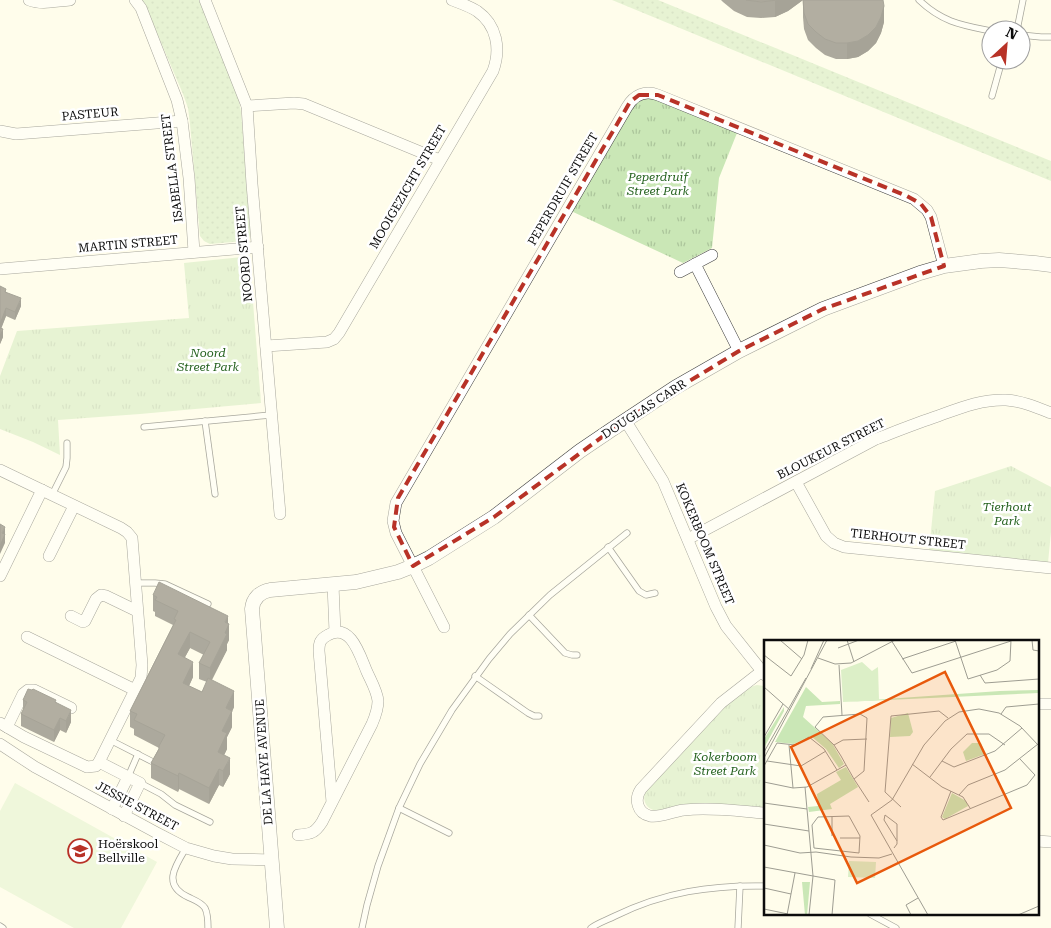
<svg xmlns="http://www.w3.org/2000/svg" width="1051" height="928" viewBox="0 0 1051 928" font-family="'Roboto Serif',serif">
  <style>
    .grass { fill: url(#grass-dots) }
    .park { fill: url(#park-tufts) }
    .pitch { fill: #dcefc7 }
    .lines { fill: none; stroke-linecap: round; stroke-linejoin: round }
    .service-casing { stroke: #3f3f3f; stroke-width: 7 }
    .minor-casing { stroke: #3f3f3f; stroke-width: 12 }
    .tertiary-casing { stroke: #3f3f3f; stroke-width: 15 }
    .service { stroke: #fff; stroke-width: 5.5 }
    .minor { stroke: #fff; stroke-width: 11 }
    .tertiary { stroke: #fff; stroke-width: 14 }
    .wall { fill: #48433e; fill-rule: evenodd }
    .shaded-wall { fill: #3b3732 }
    .building { fill: #544e48; stroke: #3b3732 }
    .marked { fill: none; stroke: #b83227; stroke-width: 4; stroke-dasharray: 10 6; stroke-linejoin: round }
    .labels { text-anchor: middle; dominant-baseline: central; stroke-width: 5; stroke-linejoin: round; paint-order: stroke }
    .street-label { font-size: 12px; fill: #0c0c0c; stroke: #fff }
    .park-label { font-size: 12px; font-style: italic; fill: #24611e; stroke: #fff }
    .poi-label { font-size: 12px; fill: #0c0c0c; stroke: #fff; text-anchor: start }
    .inset-road { fill: none; stroke: #9e9d92; stroke-width: 1 }
    .view { fill: #e8590c; fill-opacity: 0.15; stroke: #e8590c; stroke-width: 2.5 }
    .inset-edge { fill: none; stroke: #0c0c0c; stroke-width: 2.5 }
  </style>
  <defs>
    <pattern id="grass-dots" width="8" height="8" patternUnits="userSpaceOnUse" patternTransform="scale(1.25)"><rect width="8" height="8" fill="#cae7b6"/><path d="M2 2h.1M6 6h.1" fill="none" stroke="#acc59b" stroke-width="1.8" stroke-linecap="round"/></pattern>
    <pattern id="park-tufts" width="24" height="20" patternUnits="userSpaceOnUse" patternTransform="scale(1.25)"><rect width="24" height="20" fill="#cae7b6"/><path d="M3 7l-1-3M5 7V3M7 7l1-3M15 17l-1-3M17 17v-4M19 17l1-3" fill="none" stroke="#acc59b"/></pattern>
  </defs>
  <rect width="100%" height="100%" fill="#fffdeb"/>
  <g class="grass">
    <polygon points="141,0 200,0 238,94 241,112 251,232 249,238 244,241 210,244 204,241 200,236 190,124 188,108 183,94 145,5"/>
    <polygon points="612,0 658,0 1051,161 1051,181"/>
  </g>
  <g class="park">
    <polygon points="653,98 737,133 719,178 712,248 683,263 571,211 634,105 642,99"/>
    <polygon points="242,257 247,260 250,264 261,403 140,414 58,420 60,455 33,442 0,429 0,376 17,331 189,318 184,263"/>
    <polygon points="1011,466 1051,487 1051,532 1048,563 929,551 935,491"/>
    <path d="M757 685 765 686V809L707 803 696 804 658 811C647 810 642 802 645 792L717 713 750 687Z"/>
  </g>
  <polygon class="pitch" points="15,783 157,862 121,928 74,928 0,887 0,811"/>
  <g class="lines">
    <g class="service-casing">
      <g id="service">
        <path d="M919 0C942 22 961 25 991 31"/>
        <polyline points="1017,30 1023,0"/>
        <polyline points="1021,35 1041,37 1051,37"/>
        <polyline points="992,96 1002,60"/>
        <polyline points="205,421 215,494"/>
        <polyline points="144,427 271,415"/>
        <polyline points="52,495 66,467 67,458 67,443"/>
        <polyline points="608,547 639,591 646,595 655,593"/>
        <polyline points="135,583 155,583 165,584 208,604"/>
        <polyline points="529,615 565,653 572,655 577,655"/>
        <polyline points="475,676 528,713 534,716 539,716"/>
        <polyline points="110,740 155,763"/>
        <polyline points="128,777 138,754"/>
        <polyline points="140,783 161,794 175,805 210,822"/>
        <polyline points="399,808 449,833"/>
        <path d="M186 848C175 866 162 885 188 897 194 900 201 902 205 908 208 914 208 921 208 928"/>
        <polyline points="870,914 896,928"/>
        <polyline points="0,926 3,928"/>
        <polyline points="362,928 367,905 378,866 399,808 420,764 452,710 489,659 510,634 550,595 627,533"/>
        <path d="M591 928C598 923 607 920 615 916 664 892 711 885 765 886"/>
        <polyline points="738,928 740,886"/>
      </g>
    </g>
    <g class="minor-casing">
      <g id="minor">
        <path d="M29 0C42 5 56 1 70 0"/>
        <polyline points="135,0 141,8 177,100 182,121 189,178 194,252"/>
        <polyline points="205,0 247,106 252,184 280,514"/>
        <polyline points="247,106 294,103 304,104 440,160"/>
        <polyline points="0,131 16,134 182,121"/>
        <polyline points="695,264 739,351"/>
        <polyline points="0,269 258,247"/>
        <polyline points="680,272 712,255"/>
        <path d="M266 346 327 342 334 339 339 333 493 71C501 49 497 25 477 11 469 6 460 3 452 0"/>
        <polyline points="625,420 663,481 716,607 726,626 765,675"/>
        <polyline points="0,470 121,528 127,532 132,538 142,665 141,678 99,762 96,766 87,767 24,737 0,723"/>
        <polyline points="796,482 826,536 834,543 844,547 1051,568"/>
        <path d="M688 539 876 439C897 431 917 423 938 416 960 408 982 399 1006 400 1022 401 1036 407 1051 413"/>
        <polyline points="49,556 74,506"/>
        <polyline points="0,576 42,490"/>
        <polyline points="333,585 335,632"/>
        <polyline points="71,616 83,622 85,621 96,599 101,595 106,596 137,611"/>
        <path d="M444 627 396 533 393 521 396 503 627 107C634 95 645 90 658 95L914 199 927 210 931 217 944 266"/>
        <polyline points="27,637 135,690"/>
        <path d="M762 671 721 703 641 789C634 799 637 813 650 816 661 818 673 811 684 810 711 807 738 811 765 813"/>
        <polyline points="1037,704 1051,704"/>
        <polyline points="7,727 23,694 28,690 34,690 71,708"/>
        <polyline points="0,744 35,767 157,833 186,848 214,856 232,859 272,860"/>
        <polyline points="99,762 140,783 124,816"/>
        <polyline points="112,809 128,777"/>
        <path d="M298 835C311 834 315 833 322 822L372 724C375 717 378 709 378 701 377 691 371 681 367 672 360 656 351 622 328 635 320 639 319 643 319 651L332 802"/>
        <polyline points="1037,841 1051,842"/>
      </g>
    </g>
    <g class="tertiary-casing">
      <path id="tertiary" d="M277 928 252 609C253 598 260 592 270 590L356 582 398 572 413 566 429 558 494 517 580 451 611 430 676 387 739 351 823 309 920 273 944 266 981 261 999 260 1035 263 1051 265"/>
    </g>
    <use href="#service" class="service"/>
    <use href="#minor" class="minor"/>
    <use href="#tertiary" class="tertiary"/>
  </g>
  <g class="wall">
    <polygon points="721,0 803,0 788,11 775,17 761,18 747,17 734,11 723,2"/>
    <polygon points="803,0 884,22 881,33 876,43 868,51 858,57 847,59 836,59 825,55 816,48 808,40 804,29 803,17"/>
    <polygon points="0,286 21,306 15,320 6,316 1,328 3,337 0,344"/>
    <path d="M153 595 228 623 229 640 227 644V650L211 680 234 707 232 711V727L227 737V749L224 755 230 774 223 787 219 785 209 804 179 789 178 792 151 778V763L159 748 134 735V729L130 727V711L173 625 155 616V612L153 611ZM190 648 204 655 199 663V679L207 682 202 692 189 686 193 677 185 657Z"/>
    <polygon points="23,700 56,702 71,722 66,733 60,730 54,742 21,726 21,714 23,710"/>
  </g>
  <g class="shaded-wall">
    <polygon points="777,0 803,0 788,11 775,17 775,1"/>
    <polygon points="884,6 884,22 881,33 876,43 868,51 858,57 847,59 847,43"/>
    <polygon points="21,298 21,306 15,320 15,312"/>
    <polygon points="6,308 6,316 0,332 0,324"/>
    <polygon points="3,329 3,337 0,344 0,336"/>
    <polygon points="5,527 5,543 0,554 0,546 2,533"/>
    <polygon points="228,616 228,626 229,624 229,640 227,644 227,650 210,684 210,668 225,622"/>
    <polygon points="190,632 190,648 178,670 178,654"/>
    <polygon points="193,662 193,677 183,699 183,683"/>
    <polygon points="234,691 234,707 230,717 232,711 232,727 227,737 227,749 218,768 218,752 226,708"/>
    <polygon points="71,710 71,722 66,733 66,721"/>
    <polygon points="60,718 60,730 54,742 54,730"/>
    <polygon points="230,758 230,774 223,787 223,771"/>
    <polygon points="219,769 219,785 209,804 209,788"/>
    <polygon points="179,773 179,789 178,792 178,776"/>
  </g>
  <g class="building">
    <polygon points="746,0 777,0 761,2"/>
    <polygon points="803,0 883,0 884,6 881,17 876,27 868,35 858,41 847,43 836,43 825,39 816,32 808,24 804,13"/>
    <polygon points="0,286 6,289 5,292 21,298 15,312 6,308 0,324"/>
    <polygon points="0,328 3,329 0,336"/>
    <polygon points="0,524 5,527 2,533 5,534 0,546"/>
    <polygon points="159,582 228,616 225,622 229,624 225,633 227,634 210,668 199,663 210,642 190,632 178,654 193,662 183,683 202,692 208,678 234,691 226,708 232,711 222,731 227,733 218,752 230,758 223,771 219,769 209,788 179,773 178,776 151,763 159,749 159,746 165,735 134,720 137,714 130,711 176,620 174,619 178,611 155,600 157,597 153,595"/>
    <polygon points="28,689 32,690 33,689 56,700 55,702 71,710 66,721 60,718 54,730 21,714 27,702 23,700"/>
  </g>
  <path d="M0 0H1051V928H0ZM639 95H658L907 196 921 204 931 217 944 266 823 309 739 351 625 420 494 517 413 566 394 527 398 498 630 102Z" fill="#fffdeb" fill-opacity=".55" fill-rule="evenodd"/>
  <path class="marked" d="M639 95H658L907 196 921 204 931 217 944 266 823 309 739 351 625 420 494 517 413 566 394 527 398 498 630 102Z"/>
  <defs>
    <g id="school-ring" transform="scale(1.25)"><circle r="9.5" fill="#fff" stroke="#b83227" stroke-width="1.5"/><path d="M0-5L7-2L0 1L-7-2ZM-4 1L0 2.5L4 1V4Q0 6-4 4Z" fill="#b83227"/></g>
  </defs>
  <g fill-rule="evenodd">
    <use href="#school-ring" x="80" y="851"/>
  </g>
  <g class="labels">
    <g class="street-label">
      <text transform="translate(90 114) rotate(-5)">PASTEUR</text>
      <text transform="translate(172 168) rotate(-97)">ISABELLA STREET</text>
      <text transform="translate(408 187) rotate(-60)">MOOIGEZICHT STREET</text>
      <text transform="translate(563 189) rotate(-60)">PEPERDRUIF STREET</text>
      <text transform="translate(128 244) rotate(-5)">MARTIN STREET</text>
      <text transform="translate(244 254) rotate(-95)">NOORD STREET</text>
      <text transform="translate(644 409) rotate(-33)">DOUGLAS CARR</text>
      <text transform="translate(831 449) rotate(-27)">BLOUKEUR STREET</text>
      <text transform="translate(908 539) rotate(6)">TIERHOUT STREET</text>
      <text transform="translate(705 544) rotate(67)">KOKERBOOM STREET</text>
      <text transform="translate(264 762) rotate(-94)">DE LA HAYE AVENUE</text>
      <text transform="translate(137 806) rotate(28)">JESSIE STREET</text>
    </g>
    <g class="park-label">
      <text x="658" y="177">Peperdruif<tspan x="658" dy="14">Street Park</tspan></text>
      <text x="208" y="353">Noord<tspan x="208" dy="14">Street Park</tspan></text>
      <text x="1007" y="507">Tierhout<tspan x="1007" dy="14">Park</tspan></text>
      <text x="725" y="757">Kokerboom<tspan x="725" dy="14">Street Park</tspan></text>
    </g>
    <g class="poi-label">
      <text x="98" y="844">Hoërskool<tspan x="98" dy="14">Bellville</tspan></text>
    </g>
  </g>
  <g transform="translate(764 640)">
    <rect width="275" height="275" fill="#fffdeb"/>
    <path d="M42 47 58 62 76 61V64L42 66 39 77 68 103 80 124 75 128 62 109 47 96 30 104 11 102ZM275 50V53L79 62 236 51ZM20 67V71L0 108V99Z" fill="#cae7b6"/>
    <path d="M144 73 149 92 146 96 126 97 127 78ZM208 103H217L221 114 202 121 199 112ZM82 127 94 147 66 164 68 169 45 172 44 167 54 166 53 154 77 140 72 132ZM188 153 202 161 204 166 181 179 178 177ZM38 242H46L43 275H41Z" fill="#cae7b6"/>
    <path d="M98 22 108 31 114 27 115 60 79 62 77 30ZM85 221 112 222 111 238 84 237Z" fill="#dcefc7"/>
    <path class="inset-road" d="M16 0 38 19M83 0 90 22M127 0 148 33 247 1M191 0 204 39 233 30 246 21 247 0M268 0 269 10 275 11M74 8 95 0M0 15 27 36 40 15 44 0M54 18 71 24 87 23 131 0M138 19 192 1M75 25 78 75M47 29 60 0M216 35 221 43 275 39M0 47 26 70M237 74 242 67 275 64M0 97 19 64M25 105 29 148M70 105 79 100 103 99M0 112 42 38M0 118 63 0M3 121 37 126 62 111M178 121 190 127 231 111 258 88M148 124 178 147 199 157 206 168M0 126 13 103 31 105 45 97 60 109 73 130M166 137 187 109 203 94H225L241 105M90 139 100 131 103 78 96 74 59 77 51 87 70 105 77 116 82 125 90 139 105 162M0 142 29 148 43 147 82 125M41 147 49 236 45 275M187 151 177 177 179 180 263 145 271 135 256 119M195 155 204 145 241 130 274 104M0 163 43 169M137 167 121 152 127 76 175 71 184 78M85 176 96 196 95 213 50 208 48 185 54 177ZM0 184 45 191M68 196V176M76 198H96M0 205 36 213 52 212 87 217 115 218 128 214M130 208 133 204V184L121 175 120 180 133 201M0 227 71 240 68 275M0 248 27 254M0 269 24 274M23 275 31 233M147 275 142 265 154 258M164 275 107 175 128 160 160 105 181 81 195 72 215 69 235 73 256 86 275 106M254 275 275 266"/>
    <path class="view" d="M181 32 247 168 93 243 27 107Z"/>
    <rect width="275" height="275" class="inset-edge"/>
  </g>
  <g transform="translate(1006 45) rotate(26)"><circle r="24" fill="#ffffff" stroke="#9e9e9e"/>
  <path d="M0-4L9 19L0 12L-9 19Z" fill="#b83227"/>
  <text y="-8" font-size="14" font-weight="bold" text-anchor="middle" fill="#0c0c0c">N</text>
  </g>
</svg>
